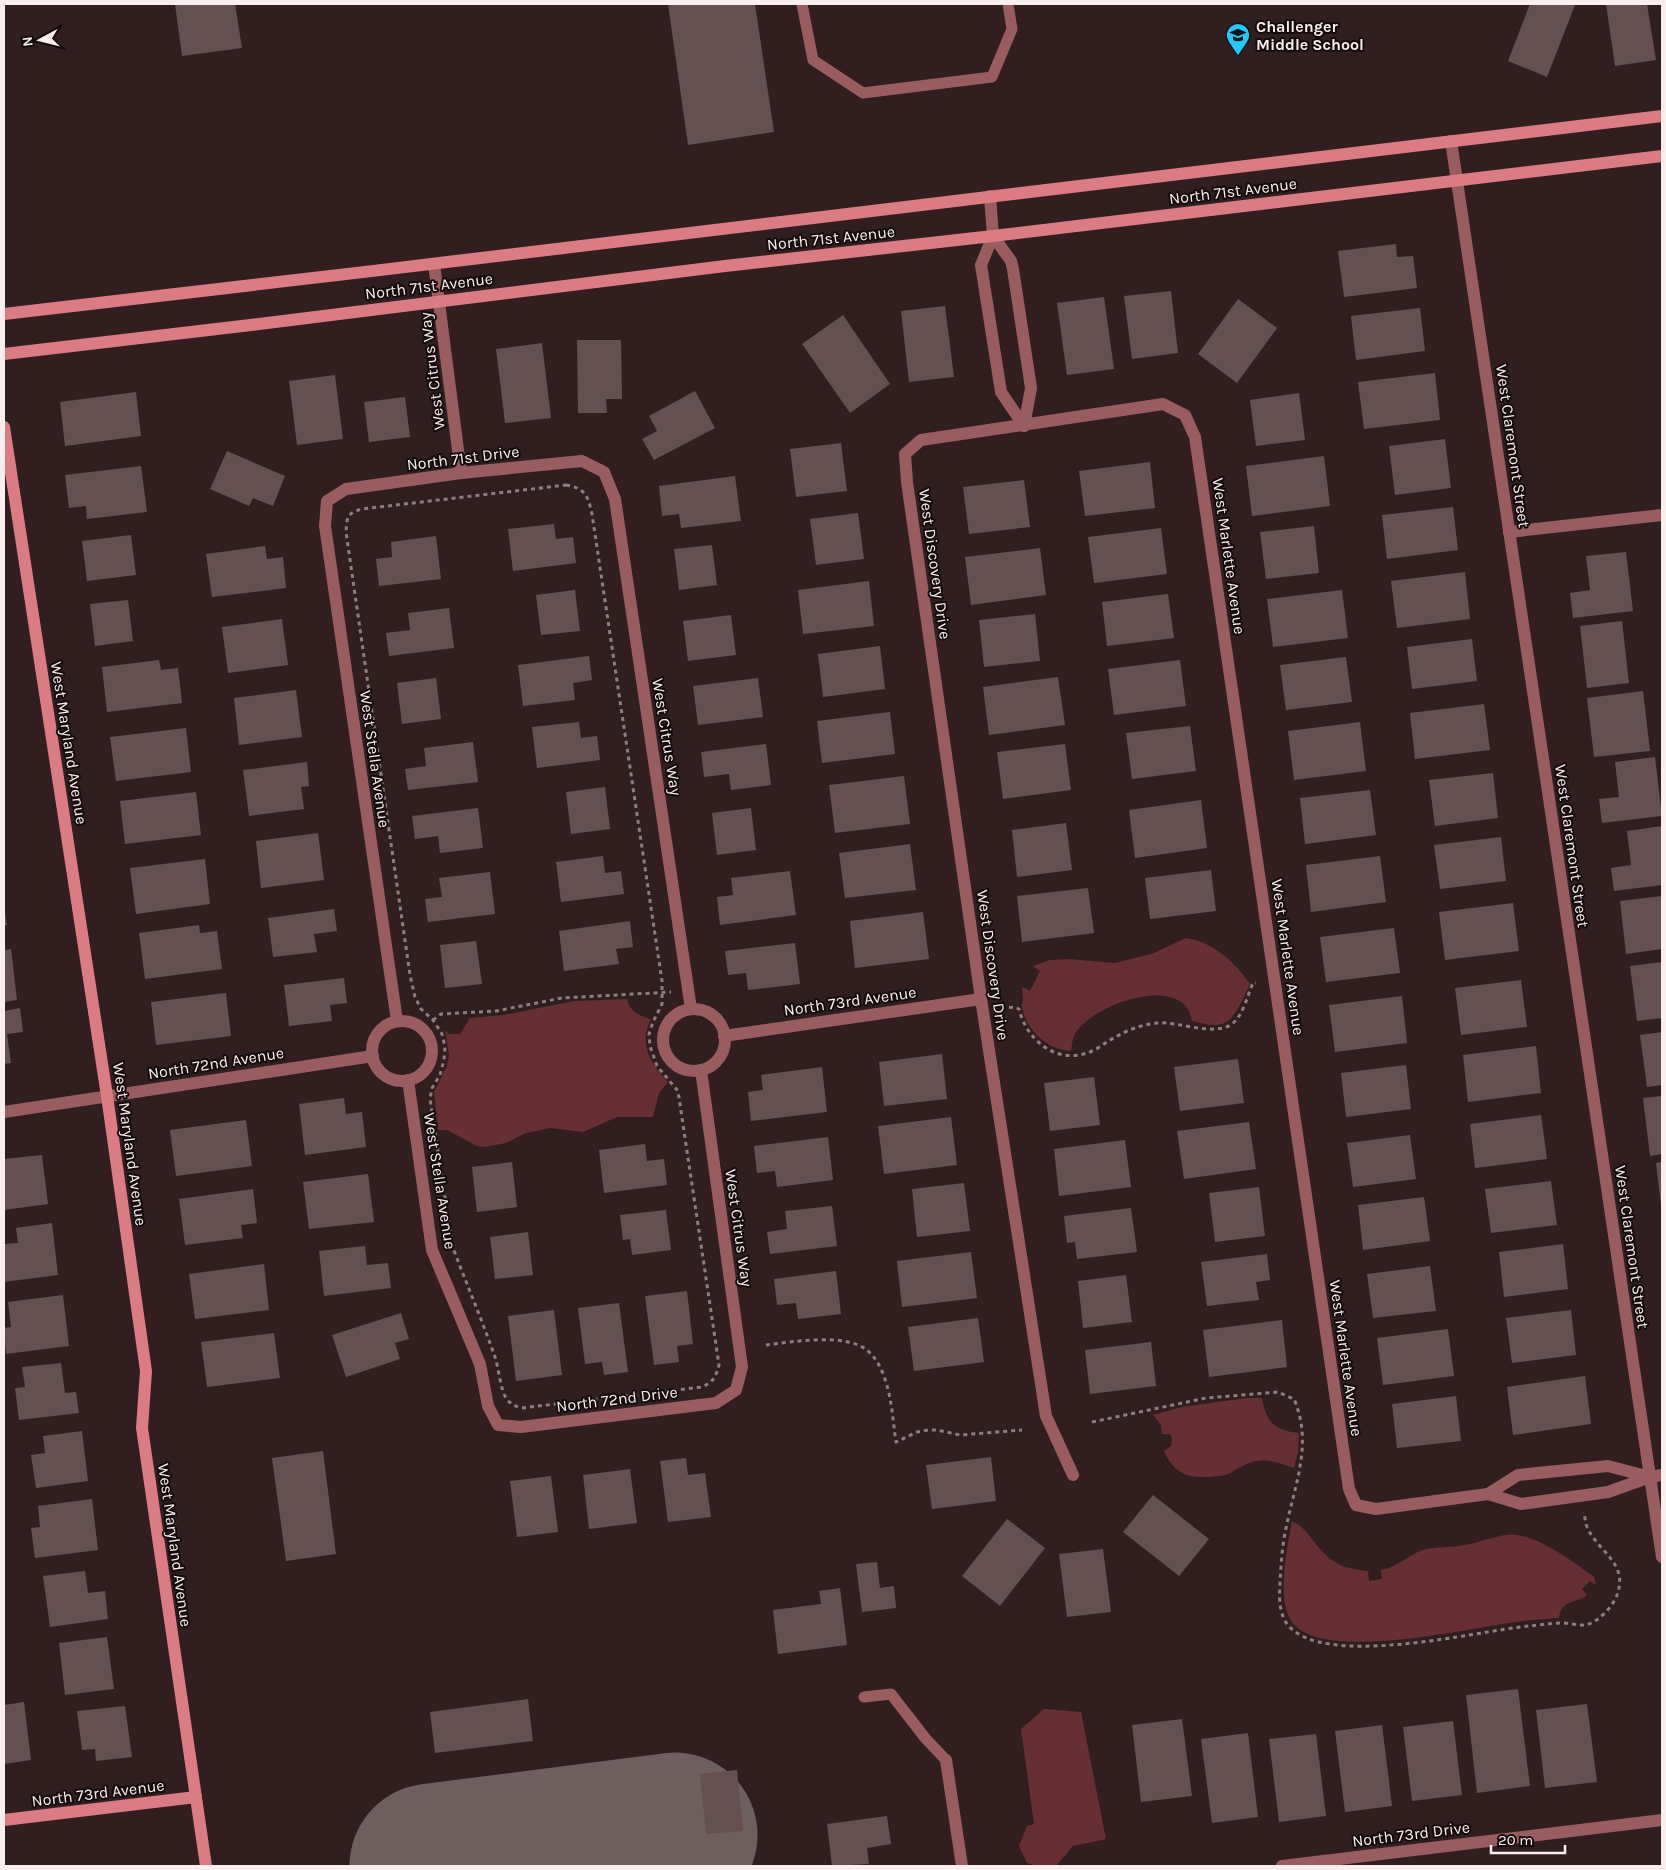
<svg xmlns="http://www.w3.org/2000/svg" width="1666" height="1870" viewBox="0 0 1666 1870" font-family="Karla,sans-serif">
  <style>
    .green { fill: #652f34 }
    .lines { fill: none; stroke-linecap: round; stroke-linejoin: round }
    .runway { stroke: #6e5e5e; stroke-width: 165 }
    .building { fill: #654f50 }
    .path { stroke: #8e7f7f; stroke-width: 3; stroke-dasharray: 4 4; stroke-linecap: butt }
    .lane { stroke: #995d60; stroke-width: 11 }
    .street { stroke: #995d60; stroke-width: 12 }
    .secondary { stroke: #db7b82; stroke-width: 12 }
    .labels { text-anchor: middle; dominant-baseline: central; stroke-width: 4; stroke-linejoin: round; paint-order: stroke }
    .poi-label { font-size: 16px; font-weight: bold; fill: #fbeeee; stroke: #140c0c; text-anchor: start }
    .street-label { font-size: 16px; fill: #fbeeee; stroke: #140c0c }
  </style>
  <rect width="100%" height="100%" fill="#311f20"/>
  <g class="green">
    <path d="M1186 938C1213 942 1235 962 1250 984 1243 997 1235 1025 1216 1025 1208 1025 1200 1023 1192 1021 1185 971 1088 1005 1074 1036 1072 1040 1072 1046 1071 1051 1047 1050 1026 1030 1022 1007 1021 1004 1023 1002 1023 999 1023 996 1022 991 1022 987L1030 991 1040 971 1033 966 1050 960 1069 959 1115 963 1154 953Z"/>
    <path d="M627 999C630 1012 639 1016 651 1019 638 1044 651 1064 668 1082L659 1093 653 1117H617L583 1132 550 1128 526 1133 506 1143 485 1147 477 1146 447 1130H438L434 1092 447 1066 449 1055 445 1030 449 1034H460L470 1018 504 1015 574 1001Z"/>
    <path d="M1246 1398H1262C1266 1422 1274 1430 1299 1433L1298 1452 1294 1468C1282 1464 1270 1459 1257 1461 1247 1463 1240 1467 1232 1472 1226 1476 1217 1476 1210 1477 1186 1478 1174 1473 1164 1451L1171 1446 1172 1438 1170 1434H1162L1161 1425 1153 1415 1182 1407Z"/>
    <path d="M1292 1521C1307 1528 1313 1543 1325 1554 1336 1566 1352 1570 1368 1571L1369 1581 1382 1579 1381 1570C1396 1568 1408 1555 1423 1550 1437 1546 1450 1548 1464 1545 1478 1543 1491 1537 1505 1535 1532 1530 1573 1562 1594 1577L1596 1585 1590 1581 1582 1589 1587 1595C1577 1604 1562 1598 1559 1618 1545 1619 1531 1620 1517 1622 1472 1627 1322 1664 1292 1622 1276 1600 1287 1547 1292 1521Z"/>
    <polygon points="1044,1709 1081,1712 1106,1839 1073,1846 1056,1866 1037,1866 1027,1863 1019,1846 1027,1826 1034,1824 1021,1729"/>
  </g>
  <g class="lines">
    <polyline class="runway" points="432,1866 675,1835"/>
  </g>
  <g class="building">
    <polygon points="175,4 235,4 242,48 182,56"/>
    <polygon points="668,4 755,4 774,132 688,145"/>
    <polygon points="1530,4 1575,5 1547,77 1508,61"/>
    <polygon points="1606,4 1647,4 1656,60 1615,66"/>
    <polygon points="1396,244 1397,257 1413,256 1417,288 1344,297 1338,251"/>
    <polygon points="1171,291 1178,353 1132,359 1124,296"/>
    <polygon points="1104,297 1114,369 1067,375 1057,303"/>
    <polygon points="1238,299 1277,328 1237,383 1198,354"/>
    <polygon points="945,306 954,377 909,382 901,311"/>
    <polygon points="1420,308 1425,351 1356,360 1351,316"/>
    <polygon points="843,315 890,384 850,413 802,344"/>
    <polygon points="577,340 621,340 622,399 606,399 607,413 578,413"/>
    <polygon points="542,343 551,418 505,423 496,349"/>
    <polygon points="1435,373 1440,420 1364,429 1358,382"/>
    <polygon points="335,375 343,439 297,445 289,381"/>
    <polygon points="695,391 715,428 654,460 642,439 657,431 649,416"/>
    <polygon points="136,392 141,436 65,446 60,402"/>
    <polygon points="1299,393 1305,440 1256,446 1250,400"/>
    <polygon points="405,397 410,437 369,442 364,402"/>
    <polygon points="1445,439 1451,488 1395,495 1389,446"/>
    <polygon points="841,443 847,491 796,497 790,449"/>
    <polygon points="227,451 285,476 273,506 253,498 249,506 210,489"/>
    <polygon points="1324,456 1330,506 1252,516 1246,466"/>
    <polygon points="1150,462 1155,508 1085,516 1079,471"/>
    <polygon points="141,466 147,512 87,519 86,506 69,508 65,475"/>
    <polygon points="735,476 741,521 681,528 679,514 662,516 659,486"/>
    <polygon points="1024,480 1030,527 969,534 963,487"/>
    <polygon points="1453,507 1458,550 1387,559 1382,515"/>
    <polygon points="858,513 864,559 816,565 810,519"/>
    <polygon points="554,524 556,539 573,537 576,563 513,571 508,529"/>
    <polygon points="1314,526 1319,573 1266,579 1260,532"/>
    <polygon points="1161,528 1167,574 1094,583 1088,537"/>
    <polygon points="131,535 136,575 87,581 82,541"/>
    <polygon points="436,536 441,579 379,586 376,559 392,557 391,542"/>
    <polygon points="712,545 717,585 679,590 674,549"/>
    <polygon points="265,546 267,559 283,557 286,588 212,597 206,554"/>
    <polygon points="1040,548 1046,595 971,605 965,557"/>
    <polygon points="1626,552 1633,611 1573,618 1570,593 1590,590 1586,556"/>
    <polygon points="1465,572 1470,619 1397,628 1391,581"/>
    <polygon points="869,581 874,626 803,634 798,590"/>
    <polygon points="575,590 580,631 541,635 536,595"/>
    <polygon points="1342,590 1348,638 1273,647 1267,599"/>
    <polygon points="1168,594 1174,638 1107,646 1102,602"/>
    <polygon points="128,600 133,641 95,646 90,604"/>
    <polygon points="449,608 454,648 389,656 386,633 410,630 408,613"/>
    <polygon points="1035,614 1040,661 984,667 979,620"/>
    <polygon points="731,615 736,655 688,661 683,621"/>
    <polygon points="282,619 288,665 228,673 222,627"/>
    <polygon points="1622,621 1629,683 1587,688 1580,626"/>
    <polygon points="1472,639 1477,681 1412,689 1407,647"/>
    <polygon points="880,646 885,689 823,697 818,654"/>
    <polygon points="589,656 592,680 573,683 575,700 523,706 518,665"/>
    <polygon points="1346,657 1352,702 1286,710 1280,665"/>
    <polygon points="159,660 161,670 178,668 182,703 107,712 102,667"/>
    <polygon points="1180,660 1186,706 1114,715 1108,669"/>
    <polygon points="1058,677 1065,725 989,735 983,687"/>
    <polygon points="436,678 441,719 402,724 397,683"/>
    <polygon points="758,678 763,717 698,725 693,686"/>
    <polygon points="296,690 302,737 239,745 234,698"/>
    <polygon points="1643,691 1650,751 1594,757 1587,698"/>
    <polygon points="1484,704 1490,750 1415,759 1410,713"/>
    <polygon points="890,712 895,754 822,763 817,721"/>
    <polygon points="579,722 581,738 597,736 600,760 537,768 532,727"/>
    <polygon points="1360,722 1366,771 1294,780 1288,731"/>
    <polygon points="1190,726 1196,771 1132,779 1126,733"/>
    <polygon points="186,728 191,772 116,781 110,737"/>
    <polygon points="473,742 478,782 408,790 405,769 426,766 424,748"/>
    <polygon points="766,744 771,785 731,790 729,774 704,777 701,752"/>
    <polygon points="1065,744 1071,790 1003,799 997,752"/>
    <polygon points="1655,757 1662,816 1602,823 1599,799 1619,797 1615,762"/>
    <polygon points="307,762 309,786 301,787 304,809 249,816 243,770"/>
    <polygon points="1493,773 1498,818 1435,826 1429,780"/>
    <polygon points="904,776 910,824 835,833 829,785"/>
    <polygon points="605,787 610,829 571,834 566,792"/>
    <polygon points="1370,790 1376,835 1305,844 1300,798"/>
    <polygon points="196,792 201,835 125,844 120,801"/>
    <polygon points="1201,800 1207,848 1135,858 1129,810"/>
    <polygon points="478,808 483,848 440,853 438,836 415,839 412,816"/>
    <polygon points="751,808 756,850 717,855 712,813"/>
    <polygon points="1066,823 1072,870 1017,877 1012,830"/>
    <polygon points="1662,826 1662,885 1614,891 1611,868 1631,865 1627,831"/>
    <polygon points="318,833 324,880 261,888 256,841"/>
    <polygon points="1501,837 1506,881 1440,889 1434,845"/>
    <polygon points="910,844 916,890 845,898 839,853"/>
    <polygon points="603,856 605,873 621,871 624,894 561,902 556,862"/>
    <polygon points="1380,856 1386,902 1311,912 1306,865"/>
    <polygon points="205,859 210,904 136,914 130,868"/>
    <polygon points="1211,870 1216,911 1150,919 1145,878"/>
    <polygon points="790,871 796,915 720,925 717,897 733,895 731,878"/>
    <polygon points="490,872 495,914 428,922 425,899 442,897 439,878"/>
    <polygon points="1088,888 1094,933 1022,942 1017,896"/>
    <polygon points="1662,896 1662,949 1626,954 1620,901"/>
    <polygon points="1513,903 1519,951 1445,960 1439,912"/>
    <polygon points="4,906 7,925 4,925"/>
    <polygon points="334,909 337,931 314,934 317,952 273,957 268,918"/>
    <polygon points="923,912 929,959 855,968 850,921"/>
    <polygon points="630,921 633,947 616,949 619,964 564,971 559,931"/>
    <polygon points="199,925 200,933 217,931 222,969 145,979 139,933"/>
    <polygon points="1394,928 1400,973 1326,982 1320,937"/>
    <polygon points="476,941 482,984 445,988 440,945"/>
    <polygon points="795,943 800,984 748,990 746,973 728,975 725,951"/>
    <polygon points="11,949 17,1000 4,1002 4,950"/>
    <polygon points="1662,962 1662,1018 1637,1021 1630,966"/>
    <polygon points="344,978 347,1003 330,1005 332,1021 289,1026 284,985"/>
    <polygon points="1521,980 1527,1027 1461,1035 1455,988"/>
    <polygon points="226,993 231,1036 156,1045 151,1002"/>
    <polygon points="1402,996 1407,1043 1335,1052 1329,1005"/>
    <polygon points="20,1008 23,1032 7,1034 11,1063 4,1064 4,1011"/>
    <polygon points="1662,1032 1662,1085 1647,1087 1640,1035"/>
    <polygon points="1536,1046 1541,1093 1468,1102 1463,1055"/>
    <polygon points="942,1054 947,1099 884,1106 879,1062"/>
    <polygon points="1238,1059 1244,1103 1180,1111 1174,1067"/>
    <polygon points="1406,1065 1411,1109 1346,1117 1341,1073"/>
    <polygon points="822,1067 827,1112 751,1121 748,1092 763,1090 761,1075"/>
    <polygon points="1094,1077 1100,1125 1050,1131 1044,1083"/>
    <polygon points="1662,1096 1662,1154 1650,1156 1643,1098"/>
    <polygon points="344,1098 346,1114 362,1112 366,1147 305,1155 299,1104"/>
    <polygon points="1541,1115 1547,1159 1475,1168 1470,1124"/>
    <polygon points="951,1117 957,1165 884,1174 878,1126"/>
    <polygon points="246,1120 252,1166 176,1176 170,1130"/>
    <polygon points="1249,1122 1256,1169 1184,1179 1177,1131"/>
    <polygon points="1410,1135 1416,1179 1353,1187 1347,1143"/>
    <polygon points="828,1137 833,1180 777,1187 775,1171 757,1173 754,1146"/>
    <polygon points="1125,1140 1131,1187 1059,1196 1054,1149"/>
    <polygon points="645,1144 647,1161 664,1159 667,1185 604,1193 599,1150"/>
    <polygon points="42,1155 48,1204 4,1210 4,1159"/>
    <polygon points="512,1162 517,1207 477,1212 472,1167"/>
    <polygon points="1662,1162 1662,1205 1661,1205 1656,1163"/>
    <polygon points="368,1174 374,1222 309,1229 303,1182"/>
    <polygon points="1551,1181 1557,1225 1491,1233 1485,1189"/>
    <polygon points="964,1183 970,1231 917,1237 912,1189"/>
    <polygon points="1259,1187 1265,1236 1215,1242 1209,1193"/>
    <polygon points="253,1189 257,1223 241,1225 243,1238 185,1245 179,1199"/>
    <polygon points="1424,1197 1430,1241 1363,1250 1358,1205"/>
    <polygon points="832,1206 837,1246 770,1254 767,1232 787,1229 785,1211"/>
    <polygon points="1131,1208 1137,1252 1077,1259 1075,1242 1067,1243 1064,1216"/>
    <polygon points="666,1210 671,1250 632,1255 630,1239 623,1240 620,1215"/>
    <polygon points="52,1223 58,1275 4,1282 4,1244 18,1243 16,1228"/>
    <polygon points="528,1232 533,1275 495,1279 490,1237"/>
    <polygon points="1563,1244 1568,1289 1504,1297 1499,1252"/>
    <polygon points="365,1246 367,1265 388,1263 391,1288 324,1296 319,1251"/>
    <polygon points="971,1252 977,1298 902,1307 897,1261"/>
    <polygon points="1267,1254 1270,1280 1256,1282 1259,1300 1207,1306 1201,1262"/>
    <polygon points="264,1264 269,1310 195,1319 189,1274"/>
    <polygon points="1430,1266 1436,1311 1373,1318 1367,1274"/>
    <polygon points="836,1271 841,1314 798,1319 796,1303 777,1305 774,1279"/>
    <polygon points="1126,1275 1132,1322 1083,1328 1078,1281"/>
    <polygon points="687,1291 693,1344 677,1346 679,1362 654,1365 645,1296"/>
    <polygon points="63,1295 69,1346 6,1354 4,1328 11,1327 8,1302"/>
    <polygon points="619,1303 628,1372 604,1375 602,1362 585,1364 578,1308"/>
    <polygon points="554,1310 562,1375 516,1381 508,1316"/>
    <polygon points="1571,1310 1576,1355 1512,1363 1506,1318"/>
    <polygon points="401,1313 409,1339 395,1343 400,1359 346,1377 332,1335"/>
    <polygon points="978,1318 984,1362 914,1371 908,1327"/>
    <polygon points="1282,1320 1287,1367 1209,1377 1203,1330"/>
    <polygon points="1448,1329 1454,1376 1383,1385 1377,1338"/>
    <polygon points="274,1333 280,1378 207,1387 201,1342"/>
    <polygon points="1151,1342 1156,1386 1090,1394 1085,1350"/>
    <polygon points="61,1363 65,1393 76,1392 79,1413 19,1420 15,1388 25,1387 22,1367"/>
    <polygon points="1585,1376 1591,1424 1513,1435 1507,1387"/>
    <polygon points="1456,1396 1461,1441 1397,1448 1392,1404"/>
    <polygon points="82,1431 88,1481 36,1488 31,1455 45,1453 43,1436"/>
    <polygon points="323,1451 336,1554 286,1561 272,1458"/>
    <polygon points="991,1457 996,1501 932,1509 926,1465"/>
    <polygon points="686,1458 688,1475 705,1473 711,1517 668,1522 660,1461"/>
    <polygon points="630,1469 637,1523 589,1529 583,1475"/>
    <polygon points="551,1476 558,1532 517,1537 510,1481"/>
    <polygon points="1153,1495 1209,1539 1179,1576 1123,1532"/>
    <polygon points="92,1499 98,1550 35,1558 31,1528 40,1527 38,1506"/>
    <polygon points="1007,1519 1045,1548 1000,1606 962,1576"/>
    <polygon points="1103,1549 1111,1612 1067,1617 1059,1554"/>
    <polygon points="877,1562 880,1588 894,1586 896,1608 862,1612 856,1564"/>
    <polygon points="85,1571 88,1593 105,1591 108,1619 50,1627 43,1576"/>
    <polygon points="840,1588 847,1645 778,1654 773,1610 821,1604 819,1591"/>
    <polygon points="107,1637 114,1689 65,1695 59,1643"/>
    <polygon points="1518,1689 1530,1786 1477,1793 1466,1695"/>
    <polygon points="528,1699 533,1741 435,1753 430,1712"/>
    <polygon points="24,1702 31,1760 4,1764 4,1705"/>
    <polygon points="1587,1704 1597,1782 1545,1788 1536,1710"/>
    <polygon points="125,1706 132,1757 96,1761 95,1749 82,1750 77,1711"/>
    <polygon points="1182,1719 1192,1796 1141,1802 1132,1725"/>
    <polygon points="1453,1721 1462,1795 1412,1801 1403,1727"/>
    <polygon points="1382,1725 1392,1806 1345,1812 1335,1731"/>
    <polygon points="1248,1733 1258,1817 1212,1823 1201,1739"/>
    <polygon points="1316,1734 1326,1816 1279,1822 1269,1739"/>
    <polygon points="737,1770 743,1831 706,1834 700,1774"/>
    <polygon points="887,1816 891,1844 867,1848 869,1864 832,1866 827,1824"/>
  </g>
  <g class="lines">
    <g class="path">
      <path d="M566 485C585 488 588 496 592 514L662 981V1004L653 1022 649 1034 650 1046 657 1066 678 1091 719 1365C716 1377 713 1382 702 1387L521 1408C515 1406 510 1404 506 1398 500 1388 499 1369 495 1357 482 1320 467 1285 453 1248L451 1237 430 1099 432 1088 440 1075 444 1060 445 1047 442 1034 433 1020 421 1009 415 997 410 975 346 532C347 517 347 513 362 509Z"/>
      <path d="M1001 1008 1015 1007 1019 1009C1026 1039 1055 1064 1087 1053 1094 1051 1101 1046 1107 1042 1123 1032 1138 1025 1157 1023 1178 1021 1214 1037 1232 1024 1243 1016 1247 996 1253 983H1256"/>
      <polyline points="433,1020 441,1014 496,1011 562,998 671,992"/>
      <path d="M766 1345C792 1342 847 1332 868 1351 882 1363 888 1386 891 1404 893 1416 894 1429 896 1442L917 1432 928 1430H937L960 1435 1022 1430"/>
      <path d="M1092 1422 1206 1398 1278 1392 1294 1399C1313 1443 1295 1484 1286 1528 1282 1546 1281 1565 1280 1584 1279 1597 1279 1613 1287 1624 1322 1670 1477 1631 1529 1626 1540 1625 1551 1623 1563 1623 1571 1623 1581 1627 1589 1624 1599 1621 1614 1605 1617 1595 1629 1563 1598 1552 1587 1527 1585 1522 1585 1517 1584 1512"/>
    </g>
    <g class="lane">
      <polyline points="802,4 813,60 863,93 992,77 1012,29 1008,4"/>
      <polyline points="864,1697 891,1694 926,1739 946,1760"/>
    </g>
    <g class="street">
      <polyline points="1451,141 1662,1557"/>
      <polyline points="990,196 993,236 981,265 1001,392 1024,426"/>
      <polyline points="993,236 1011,261 1013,269 1031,388 1024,426"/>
      <polyline points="434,264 461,473"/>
      <polyline points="1509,532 1662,515"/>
      <circle cx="694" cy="1040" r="31"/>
      <polyline points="397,1021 325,526 327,501 346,489 461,473 582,461 604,472 615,499 691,1009"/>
      <circle cx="402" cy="1051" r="30"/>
      <polyline points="724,1036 981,999"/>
      <polyline points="408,1080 432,1250 480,1364 488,1406 498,1425 521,1427 716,1403 736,1390 742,1367 701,1070"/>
      <polyline points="4,1112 373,1056"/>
      <polyline points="1073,1475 1046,1416 981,999 907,482 905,454 921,440 1163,404 1185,415 1195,437 1349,1489 1356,1505 1376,1509 1488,1494 1518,1475 1608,1466 1650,1477"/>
      <polyline points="1488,1494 1521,1504 1608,1492 1650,1477 1662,1475"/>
      <polyline points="946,1760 962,1866"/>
      <polyline points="1282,1866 1662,1820"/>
    </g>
    <g class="secondary">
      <path d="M4 314C557 251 1109 180 1662 116"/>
      <polyline points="4,354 259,324 725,266 993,236 1662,156"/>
      <polyline points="4,427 107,1096 146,1371 142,1428 206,1866"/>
      <polyline points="4,1820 196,1797"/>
    </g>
  </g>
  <defs>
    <g id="school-pin" transform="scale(1.25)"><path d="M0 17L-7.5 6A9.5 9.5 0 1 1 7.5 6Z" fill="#21c9fd" stroke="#140c0c"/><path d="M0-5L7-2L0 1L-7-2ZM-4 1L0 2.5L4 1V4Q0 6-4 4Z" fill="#111"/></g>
  </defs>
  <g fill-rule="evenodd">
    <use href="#school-pin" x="1238" y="35"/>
  </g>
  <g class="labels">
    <g class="poi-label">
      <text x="1256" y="26">Challenger<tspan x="1256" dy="18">Middle School</tspan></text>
    </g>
    <g class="street-label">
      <text transform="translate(1233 191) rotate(-7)">North 71st Avenue</text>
      <text transform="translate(831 238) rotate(-6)">North 71st Avenue</text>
      <text transform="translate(429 286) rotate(-7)">North 71st Avenue</text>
      <text transform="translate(432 371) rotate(-97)">West Citrus Way</text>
      <text transform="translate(1513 446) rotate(82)">West Claremont Street</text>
      <text transform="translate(463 458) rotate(-7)">North 71st Drive</text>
      <text transform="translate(1229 556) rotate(82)">West Marlette Avenue</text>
      <text transform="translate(935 564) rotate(82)">West Discovery Drive</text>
      <text transform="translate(667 737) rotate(81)">West Citrus Way</text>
      <text transform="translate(69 743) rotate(81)">West Maryland Avenue</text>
      <text transform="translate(375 759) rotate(82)">West Stella Avenue</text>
      <text transform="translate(1572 846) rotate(82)">West Claremont Street</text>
      <text transform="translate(1288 957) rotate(82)">West Marlette Avenue</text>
      <text transform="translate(993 965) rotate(82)">West Discovery Drive</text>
      <text transform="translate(850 1001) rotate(-8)">North 73rd Avenue</text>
      <text transform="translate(216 1063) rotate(-9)">North 72nd Avenue</text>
      <text transform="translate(130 1144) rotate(82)">West Maryland Avenue</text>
      <text transform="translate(440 1181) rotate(81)">West Stella Avenue</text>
      <text transform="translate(739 1228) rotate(82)">West Citrus Way</text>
      <text transform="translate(1632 1247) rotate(82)">West Claremont Street</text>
      <text transform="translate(1346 1358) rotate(82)">West Marlette Avenue</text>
      <text transform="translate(617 1399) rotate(-7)">North 72nd Drive</text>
      <text transform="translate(175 1545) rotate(82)">West Maryland Avenue</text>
      <text transform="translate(98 1793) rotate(-7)">North 73rd Avenue</text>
      <text transform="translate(1411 1834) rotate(-7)">North 73rd Drive</text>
    </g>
  </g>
  <rect width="1666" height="1870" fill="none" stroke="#fbeeee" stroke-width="10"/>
  <g transform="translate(40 40) rotate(263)" stroke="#140c0c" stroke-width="4" paint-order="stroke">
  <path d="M0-4L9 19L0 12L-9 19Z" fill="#fbeeee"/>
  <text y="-8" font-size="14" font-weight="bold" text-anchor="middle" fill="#fbeeee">N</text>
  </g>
  <path d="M1491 1845v8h74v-8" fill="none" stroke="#fbeeee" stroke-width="2.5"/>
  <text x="1498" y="1845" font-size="15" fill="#fbeeee" stroke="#140c0c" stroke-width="4" paint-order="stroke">20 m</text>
</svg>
